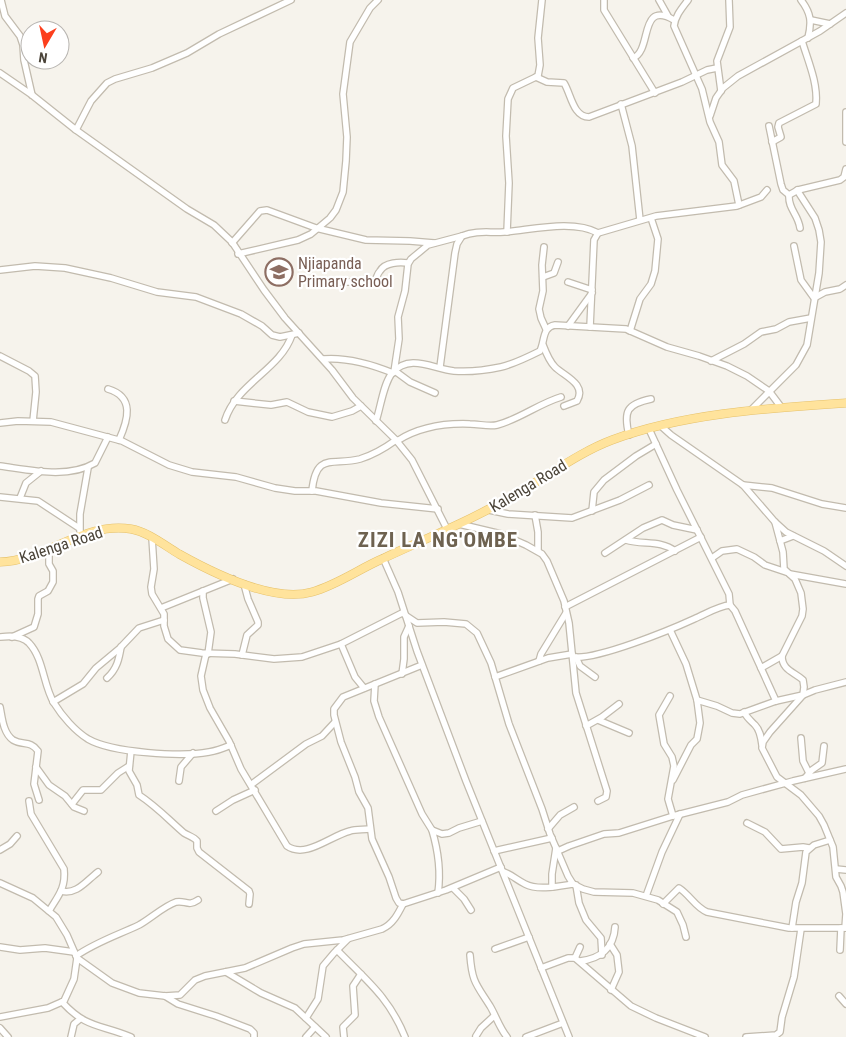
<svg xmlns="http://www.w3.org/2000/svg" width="846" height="1037" viewBox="0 0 846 1037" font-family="'Roboto Condensed',sans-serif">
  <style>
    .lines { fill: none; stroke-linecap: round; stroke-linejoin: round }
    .minor-casing { stroke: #c2bbae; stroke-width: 8 }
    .major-casing { stroke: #e6c16a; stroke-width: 9 }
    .minor { stroke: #fff; stroke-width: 5.5 }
    .major { stroke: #ffe39c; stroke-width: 8 }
    .labels { text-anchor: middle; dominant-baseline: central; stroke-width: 4.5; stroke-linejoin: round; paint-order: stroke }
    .education-label { font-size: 16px; fill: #785e54; stroke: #fff; text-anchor: start }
    .street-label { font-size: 16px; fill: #4b4439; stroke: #fff }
    .district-label { font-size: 21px; font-weight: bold; letter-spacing: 1px; fill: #6e6250; stroke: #fff }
  </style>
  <rect width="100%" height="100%" fill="#f6f3ec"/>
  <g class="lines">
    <g class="minor-casing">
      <g id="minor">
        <polyline points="1,0 5,16 20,36 23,45 24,60 32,95"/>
        <polyline points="604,0 604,10 655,93"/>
        <polyline points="659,0 668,16"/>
        <path d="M688 0C682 8 675 16 674 26L702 89 710 122 719 142 722 165 734 181 739 205"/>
        <path d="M801 0C811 13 812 22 808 38"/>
        <polyline points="811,20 830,24"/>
        <path d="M633 58C653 50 638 0 674 20"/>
        <polyline points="0,73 32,95 76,130 187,209 214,225 232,242 264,290 285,318 332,370 353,398 396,440 412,460 447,529"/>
        <path d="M536 77 547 82 564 83C571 94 573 117 589 117L682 82 707 70 717 68"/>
        <polyline points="721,91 717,61 730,27 729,0"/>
        <polyline points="621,104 632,146 640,220"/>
        <polyline points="846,112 846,142"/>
        <polyline points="710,116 716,98 723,88 738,76 820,31 846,13"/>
        <polyline points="769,126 781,184 783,190 789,195"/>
        <polyline points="76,130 91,101 107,83 115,79 152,68 187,53 219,34 291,0"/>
        <path d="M772 142 781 137 778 127 779 123 816 104C818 83 808 61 802 41"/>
        <path d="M800 228C798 214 788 209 789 195L798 190 840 180 844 177 846 169"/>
        <polyline points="507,232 509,183 506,136 508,99 513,88 538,76 540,65 538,38 542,0"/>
        <polyline points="232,243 260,211 267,210 316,228 366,240 410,241 434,243"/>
        <polyline points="794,246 801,280 814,298 825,292 840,289 846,285"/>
        <polyline points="544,247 542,265 543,291 539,309 541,318 546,329"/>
        <polyline points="238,254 298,240 311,234 330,218 336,210 343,192 346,161 347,137 343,94 350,42 370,8 378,0"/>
        <polyline points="0,270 35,266 65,268 111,278 157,292 196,297 241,314 262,326 272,335 280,337 299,333"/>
        <polyline points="543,277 554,273 558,262"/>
        <path d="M333 282H374C377 278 377 274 380 271 385 262 400 262 408 263"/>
        <polyline points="568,282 592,290"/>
        <polyline points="568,326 592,293"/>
        <polyline points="590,327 594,240 598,233 656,216 737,206 761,197 767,190"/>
        <polyline points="630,331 640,299 651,284 655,271 658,239 651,218"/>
        <path d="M543 345C546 353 549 361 555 367 564 376 587 384 577 401L564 406"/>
        <polyline points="0,356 29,371 35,376 36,392 33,421"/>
        <path d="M323 359C346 357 371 364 393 373"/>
        <polyline points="711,361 744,344 761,332 776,329 789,322 811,318"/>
        <path d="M440 367 455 253 457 244 462 236C477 230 489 233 504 232 531 230 573 219 598 233"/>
        <polyline points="395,371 410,382 435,393"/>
        <polyline points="394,372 399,339 398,317 405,291 408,264 411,259 428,245 462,236"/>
        <path d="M108 389C135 397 128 420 119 440"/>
        <polyline points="234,401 271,405 287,402 308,412 332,417 352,411 361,406"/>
        <polyline points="751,410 796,365 807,345 819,273 821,242 819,230 815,218 797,190"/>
        <path d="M225 420C237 383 280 370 292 335"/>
        <path d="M376 421C381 406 383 385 392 373 410 353 433 369 454 371 468 372 487 370 501 367 514 364 528 357 540 351 545 341 542 327 555 325L626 329 667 347 699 356 727 366 747 376 769 391 781 407"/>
        <polyline points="0,423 18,421 51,422 122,441 169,465 192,472 236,477 275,488 295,491 316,491 381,503 438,509"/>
        <polyline points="661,426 671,435 743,485 775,522 786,532 824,551 846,566"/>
        <polyline points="649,429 677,490 729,594 730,605"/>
        <path d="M629 435C623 411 627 404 651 399"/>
        <path d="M397 441C419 427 444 423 470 424 479 424 489 427 497 425 520 419 538 404 561 397"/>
        <path d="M0 466C30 470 68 479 95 463L108 437"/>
        <polyline points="743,485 772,488 822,504 846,508"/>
        <path d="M312 491C316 451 333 466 360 459 373 455 385 448 396 440"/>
        <polyline points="0,497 38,501 79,528"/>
        <polyline points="20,498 26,483 41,471"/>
        <polyline points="489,510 508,514 572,518 620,500 649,485"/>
        <polyline points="592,511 594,492 604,480 636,456 656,444"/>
        <polyline points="535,515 538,532 538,551"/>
        <path d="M775 522 783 552 784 569 795 579 801 593 803 609 802 616 782 656C782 670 794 672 803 680L804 687 803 695 770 732 763 742 762 748 777 777 801 795 819 816 824 825 833 847 836 877 841 886 843 892 846 914 845 928"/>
        <polyline points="459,524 501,534 526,545 542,554 547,561 564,601 569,623 576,693 607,791 606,797 598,801"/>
        <polyline points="80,531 80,514 88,468"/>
        <polyline points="152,538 154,569 151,587 152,594 164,614 164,626 168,639 180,650 202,653 235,654 274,659 302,657 341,644 404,612"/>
        <path d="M626 540C643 545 661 540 675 551"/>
        <polyline points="780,541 793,536"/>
        <polyline points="605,553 643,528 662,520 673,525 697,530"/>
        <polyline points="383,558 398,592 417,651 466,781 569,1037"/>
        <polyline points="712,558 722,551 737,549 754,557 765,565 786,572"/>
        <polyline points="790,574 846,584"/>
        <polyline points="203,591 203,598 211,632 208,654"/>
        <polyline points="565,607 701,537"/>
        <polyline points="161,608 233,579"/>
        <polyline points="405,615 417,623 444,622 466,624 477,633 491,663 509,724 542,809 550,834 568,876 573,884 583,889 594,892 633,893 658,900 677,912 683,925 686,937"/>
        <polyline points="670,630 686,664 697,700 717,706 732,713 740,714 776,701 803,695 815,690 846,682"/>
        <path d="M0 637C9 636 22 635 29 643 44 659 43 685 54 703 62 716 75 731 88 739 112 753 182 757 209 752 216 751 224 748 231 745"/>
        <polyline points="12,637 34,627 38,614 38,599 39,596 48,591 53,582 53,571 49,564 49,549"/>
        <polyline points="341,644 355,677 364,688"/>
        <path d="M206 654 201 676 203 690 210 708 229 741 241 769 287 846C306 859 330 836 350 831 356 829 363 830 370 829"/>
        <polyline points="242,655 247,635 258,625 258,622 248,599 244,584"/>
        <path d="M573 657C597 660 670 630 694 619 706 614 718 606 730 605L735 611 776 701"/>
        <polyline points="576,657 580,666 595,677"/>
        <polyline points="539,661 541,654 566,613"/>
        <polyline points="422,665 343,697 334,709 334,715 341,742 355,777 359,792 368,808 372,839 389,877 396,898 399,903 403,904 446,890 501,867"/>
        <polyline points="761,668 782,656"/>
        <polyline points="402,674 404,659 404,637 409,626"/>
        <polyline points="495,677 548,658 572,654"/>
        <path d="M107 678C117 669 119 659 121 647"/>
        <polyline points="375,684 374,701 379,717 422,814 432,830 442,834 449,833 459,828 482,821"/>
        <polyline points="670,696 659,715 664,744 672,757 674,766 668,799 673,816"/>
        <polyline points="53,702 83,684 96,668 120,648 139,628 164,620"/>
        <path d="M0 707C2 717 3 733 13 740 23 746 30 740 38 751L34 784 39 800"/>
        <path d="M744 712C747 718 750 720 755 725 760 730 761 737 762 745"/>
        <polyline points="598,720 629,733"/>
        <polyline points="586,726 602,717 619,704"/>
        <polyline points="801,738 803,761 809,773"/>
        <path d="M131 751 129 771 137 785 139 795C156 806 169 820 184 833 189 836 194 837 197 841V848L199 852 249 891 250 894 249 904"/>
        <polyline points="36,767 49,785 65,796 74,807 84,811"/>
        <polyline points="805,778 812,770 822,763 824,746"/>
        <polyline points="673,780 691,745 697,739 700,723 697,700"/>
        <polyline points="179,781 181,767 193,753"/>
        <polyline points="252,784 306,744 322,736 335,722"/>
        <path d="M29 801 31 814 64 869C66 888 58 896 49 911"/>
        <polyline points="72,804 83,790 101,790 118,773 129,766"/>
        <polyline points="216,811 233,800 255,790"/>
        <polyline points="747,823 765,832 781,849 803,847 809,848"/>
        <polyline points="548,829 560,815 574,807"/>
        <path d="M432 830C438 850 441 872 438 893"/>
        <polyline points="0,850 10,844 17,836"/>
        <polyline points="494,851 552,838"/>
        <polyline points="558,851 569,846 604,834 619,833 673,816 728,802 742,795 793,781 846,769"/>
        <polyline points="836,869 846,870"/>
        <path d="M504 872C512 875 517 880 525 884 538 891 560 886 573 884"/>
        <polyline points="0,883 33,898 56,917 67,935 77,958 74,979 64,1001 48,1008 0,1017"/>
        <polyline points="576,885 579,903 586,920 601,938 602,955"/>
        <polyline points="552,887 552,874 556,848"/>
        <polyline points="453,888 464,899 471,910"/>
        <path d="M61 891C77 895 86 881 98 872"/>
        <polyline points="646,896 662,852 680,814"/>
        <path d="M663 904 679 888C690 895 695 907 707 912L789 928H846"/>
        <polyline points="792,928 796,902 802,883 806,852 814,845 830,840"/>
        <polyline points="610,944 617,955 619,972 611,990"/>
        <polyline points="0,947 20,950 45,948 74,952"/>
        <polyline points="495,949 529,937"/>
        <path d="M337 950C366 980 389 997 405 1037"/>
        <polyline points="840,950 841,928"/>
        <path d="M470 955C472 982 476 984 490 1006 496 1016 499 1027 507 1037"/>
        <path d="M76 956C96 942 118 935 139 925 150 919 164 906 176 902 185 900 188 907 198 900"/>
        <path d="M77 958 112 983 139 993 165 996 180 995 195 980 205 976 245 968 292 948 304 944 343 940 382 929C393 924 398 914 403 904"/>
        <polyline points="575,958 580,947"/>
        <path d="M580 961C600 959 614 948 615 927"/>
        <polyline points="541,968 568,958 575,958 631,1006 656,1018 705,1037"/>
        <polyline points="226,972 261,993 295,1008 326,1037"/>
        <polyline points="165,996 178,1004 216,1016 250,1029 254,1033 254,1037"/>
        <polyline points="839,996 846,1004"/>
        <path d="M62 1002C87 1029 100 1024 131 1037"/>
        <polyline points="306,1018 318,999 323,966 334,953 348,939"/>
        <polyline points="0,1028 8,1037"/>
        <polyline points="476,1036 481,1028 494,1016"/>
        <polyline points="71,1037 74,1024 80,1019"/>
        <polyline points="306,1037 315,1027"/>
        <polyline points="344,1037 343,1027 355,1015 353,986 361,974"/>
        <polyline points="526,1037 563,1023"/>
        <polyline points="746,1037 776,1035 780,1032 782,1017 794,977 801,929"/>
      </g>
    </g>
    <g class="major-casing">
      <path id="major" d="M0 562C45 561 84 521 131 529 148 532 164 545 179 554 213 573 273 603 312 592 337 585 359 569 382 559 429 537 477 518 521 491 551 474 580 452 612 440 684 413 771 408 846 403"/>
    </g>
    <use href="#minor" class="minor"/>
    <use href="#major" class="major"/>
  </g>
  <defs>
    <g id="school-ring" transform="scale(1.4375)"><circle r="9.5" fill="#fff" stroke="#8d6e63" stroke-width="1.5"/><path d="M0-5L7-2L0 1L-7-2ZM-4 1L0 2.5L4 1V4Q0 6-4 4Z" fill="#8d6e63"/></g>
  </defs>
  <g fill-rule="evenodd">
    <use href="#school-ring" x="279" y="272"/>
  </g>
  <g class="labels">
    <g class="education-label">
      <text x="298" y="263">Njiapanda<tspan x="298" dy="18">Primary school</tspan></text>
    </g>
    <g class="street-label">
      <text transform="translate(528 486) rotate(-31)">Kalenga Road</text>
      <text transform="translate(61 545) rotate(-18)">Kalenga Road</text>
    </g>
    <g class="district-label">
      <text x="438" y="540">ZIZI LA NG'OMBE</text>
    </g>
  </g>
  <g transform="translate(45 45) rotate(189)"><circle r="24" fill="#ffffff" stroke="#b7b4b0"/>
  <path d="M0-4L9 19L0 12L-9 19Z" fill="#fc3f1d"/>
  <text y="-8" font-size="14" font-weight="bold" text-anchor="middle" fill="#4b4439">N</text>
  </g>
</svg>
